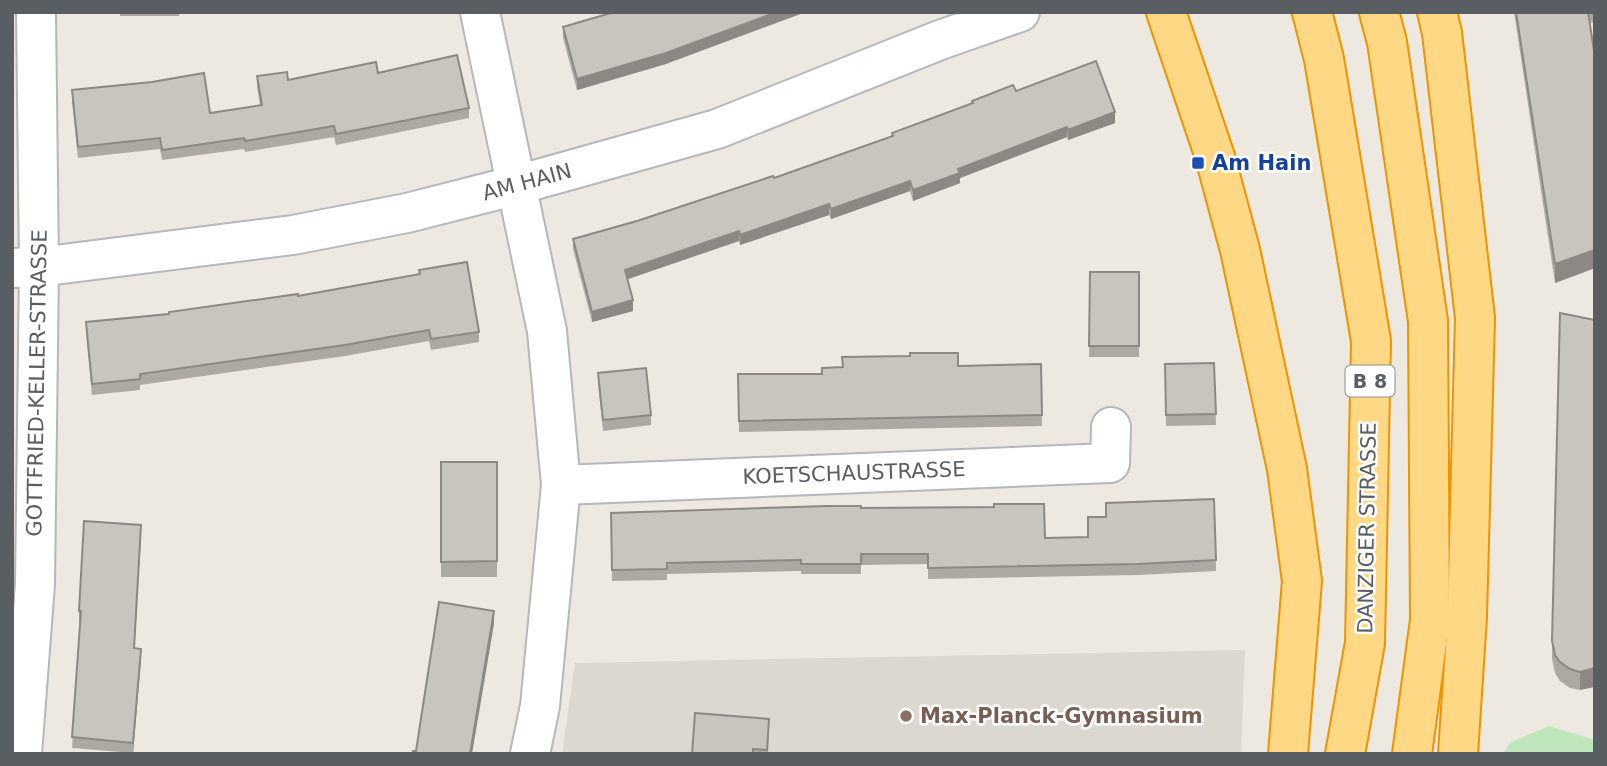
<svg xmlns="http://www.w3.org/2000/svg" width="1607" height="766" viewBox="0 0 1607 766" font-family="'DejaVu Sans',sans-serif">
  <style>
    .education { fill: #ddd8cf }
    .green { fill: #bfe5bc }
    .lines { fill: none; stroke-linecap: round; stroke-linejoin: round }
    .minor-casing { stroke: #b4b7bc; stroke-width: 42 }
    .highway-casing { stroke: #ed9400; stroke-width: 42 }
    .minor { stroke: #fff; stroke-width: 38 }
    .highway { stroke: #ffd885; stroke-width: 38 }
    .wall { fill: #aca9a3 }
    .shaded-wall { fill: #8c8985 }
    .building { fill: #c8c4be; stroke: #8c8985; stroke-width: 2 }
    .transit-dot { fill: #1a4fb4; stroke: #fff; stroke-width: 2.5 }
    .education-dot { fill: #8d6e63; stroke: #fff; stroke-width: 2.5 }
    .labels { text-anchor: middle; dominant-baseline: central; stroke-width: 5; stroke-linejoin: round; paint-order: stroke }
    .shield { fill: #fff; stroke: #8b8e91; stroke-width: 2 }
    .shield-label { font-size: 19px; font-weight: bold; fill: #595e62 }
    .transit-label { font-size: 21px; font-weight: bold; fill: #164399; stroke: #fff; text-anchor: start }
    .street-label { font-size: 21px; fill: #595e62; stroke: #fff }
    .education-label { font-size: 21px; font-weight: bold; fill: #785e54; stroke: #fff; text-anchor: start }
  </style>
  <rect width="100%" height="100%" fill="#ede9e1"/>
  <polygon class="education" points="1245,650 1241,754 562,754 575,663"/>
  <polygon class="green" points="1549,726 1592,739 1595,741 1595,754 1502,754 1511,742"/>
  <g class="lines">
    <g class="minor-casing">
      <g id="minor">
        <polyline points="480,12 547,331 561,485 540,706 530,754"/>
        <polyline points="12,268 39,267 293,235 407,213 517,185 717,129 940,40 1020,12"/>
        <polyline points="561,485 1110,463 1111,427"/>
        <polyline points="22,754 35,584 39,267 36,12"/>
      </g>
    </g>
    <g class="highway-casing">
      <g id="highway">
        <polyline points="1166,12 1215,157 1240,250 1287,469 1302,581 1288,754"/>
        <polyline points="1312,12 1324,59 1371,341 1365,643 1345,754"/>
        <polyline points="1379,12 1387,42 1428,321 1430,620 1412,754"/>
        <polyline points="1437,12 1442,33 1475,318 1467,617 1458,754"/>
      </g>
    </g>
    <use href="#minor" class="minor"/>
    <use href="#highway" class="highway"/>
  </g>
  <g class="wall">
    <rect x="120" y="12" width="59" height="4"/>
    <polygon points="1514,12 1595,12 1595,22 1590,23 1595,57 1595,268 1555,283"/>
    <polygon points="563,27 666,64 577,90 563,38"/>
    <polygon points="378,73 469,108 469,118 336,145 334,137 245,152 244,149 162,160 160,149 78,158 72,101 72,90 210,113 260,105 257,87 257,76 288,80"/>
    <polygon points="1016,91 1115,123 1068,140 1067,137 960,178 960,183 913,201 910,191 831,219 829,215 740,245 739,241 628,279 633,311 592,322 573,249 573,239 637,221 774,178 892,136 892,133 972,104 972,101"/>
    <polygon points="419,270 479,332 479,342 431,350 429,341 345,356 140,385 140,390 92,395 86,333 86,322 169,314 298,296 419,274"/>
    <polygon points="1090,272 1139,272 1139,357 1089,357"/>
    <polygon points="1595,320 1580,690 1570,688 1560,681 1555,673 1552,659 1552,641"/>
    <polygon points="910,356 958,366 1041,364 1042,426 739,432 738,374 822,374 842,367"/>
    <polygon points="1214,363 1216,425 1166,426 1165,364"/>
    <polygon points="598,373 651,415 651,425 603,431 598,384"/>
    <rect x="441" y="462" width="56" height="115"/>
    <polygon points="1214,499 1216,571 1138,575 928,579 928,564 861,565 861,574 801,574 801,571 667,574 667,580 612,581 611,513 861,508 1045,538 1088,537 1106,517"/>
    <polygon points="141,535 134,648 141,659 133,753 72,748 80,622 79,622 79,611"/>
    <polygon points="769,734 768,754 692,754"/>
  </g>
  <g class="shaded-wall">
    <polygon points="777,12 806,12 666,64 577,90 577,79"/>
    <polygon points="1115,112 1115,123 1068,140 1068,130"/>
    <polygon points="1067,127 1067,137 960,178 960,183 913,201 913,190 958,169"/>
    <polygon points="910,181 910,191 831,219 831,209"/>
    <polygon points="829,204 829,215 740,245 740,235"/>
    <polygon points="739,231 739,241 625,280 625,270"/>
    <polygon points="1595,250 1595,268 1555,283 1555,264"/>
    <polygon points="633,300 633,311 592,322 592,312"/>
    <polygon points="141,525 141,535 134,659 134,648"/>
    <polygon points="494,611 494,624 472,754 470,754"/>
    <polygon points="141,649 141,659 133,753 133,743"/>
    <polygon points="1595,668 1595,687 1580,690 1580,672"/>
  </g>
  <g class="building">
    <polygon points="614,12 777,12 666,53 577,79 563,27"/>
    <polygon points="1516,12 1588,12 1595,57 1595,250 1555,264"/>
    <polygon points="457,55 469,108 336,134 334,126 245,141 244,138 162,150 160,138 78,147 72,90 152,82 204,73 210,113 262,105 257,76 287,72 288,80 376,62 378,73"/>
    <polygon points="1096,61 1115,112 1068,130 1067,127 958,169 960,173 913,190 910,181 831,209 829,204 740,235 739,231 625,270 633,300 592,312 573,239 637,221 773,176 774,178 893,136 892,133 973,103 972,101 1013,85 1016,91"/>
    <polygon points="467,262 479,332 431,339 429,330 345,345 140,374 140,379 92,384 86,322 169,314 169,312 298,294 298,296 420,274 419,270"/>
    <polygon points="1090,272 1139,272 1139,346 1089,346"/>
    <polygon points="1560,313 1595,320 1595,668 1580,672 1570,669 1560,662 1555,655 1552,641"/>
    <polygon points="910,353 958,353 958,366 1041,364 1042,415 739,421 738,374 822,374 822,368 843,367 842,357 910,356"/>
    <polygon points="1214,363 1216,414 1166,415 1165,364"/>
    <polygon points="646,368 651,415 603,420 598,373"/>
    <polygon points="441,462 497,462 497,561 441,562"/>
    <polygon points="1214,499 1216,560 1138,564 928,568 928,554 861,554 861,564 801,564 801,560 667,563 667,569 612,570 611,513 827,506 861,506 861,508 994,507 994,504 1044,504 1045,538 1088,537 1088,517 1106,517 1106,503"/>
    <polygon points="84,521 141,525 134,648 141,649 133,743 72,737 81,611 79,611"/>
    <polygon points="439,602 494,611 470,754 412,754 413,751 416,751"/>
    <polygon points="695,713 769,719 767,750 753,749 753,754 692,754"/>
  </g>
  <rect class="transit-dot" x="1191" y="156" width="14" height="14" rx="3.5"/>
  <circle class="education-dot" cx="906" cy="716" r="7"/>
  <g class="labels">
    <rect class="shield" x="1345.5" y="365.5" width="49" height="31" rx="5"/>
    <g class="shield-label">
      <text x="1370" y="381">B 8</text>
    </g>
    <g class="transit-label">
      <text x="1212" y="163">Am Hain</text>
    </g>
    <g class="street-label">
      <text transform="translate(527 182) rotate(-15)">AM HAIN</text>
      <text transform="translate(37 383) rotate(-89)">GOTTFRIED-KELLER-STRASSE</text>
      <text transform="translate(854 473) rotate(-2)">KOETSCHAUSTRASSE</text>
      <text transform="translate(1367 528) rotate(-89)">DANZIGER STRASSE</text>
    </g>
    <g class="education-label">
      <text x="920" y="716">Max-Planck-Gymnasium</text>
    </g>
  </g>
  <rect width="1607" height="766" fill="none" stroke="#595e62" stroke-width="28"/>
</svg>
